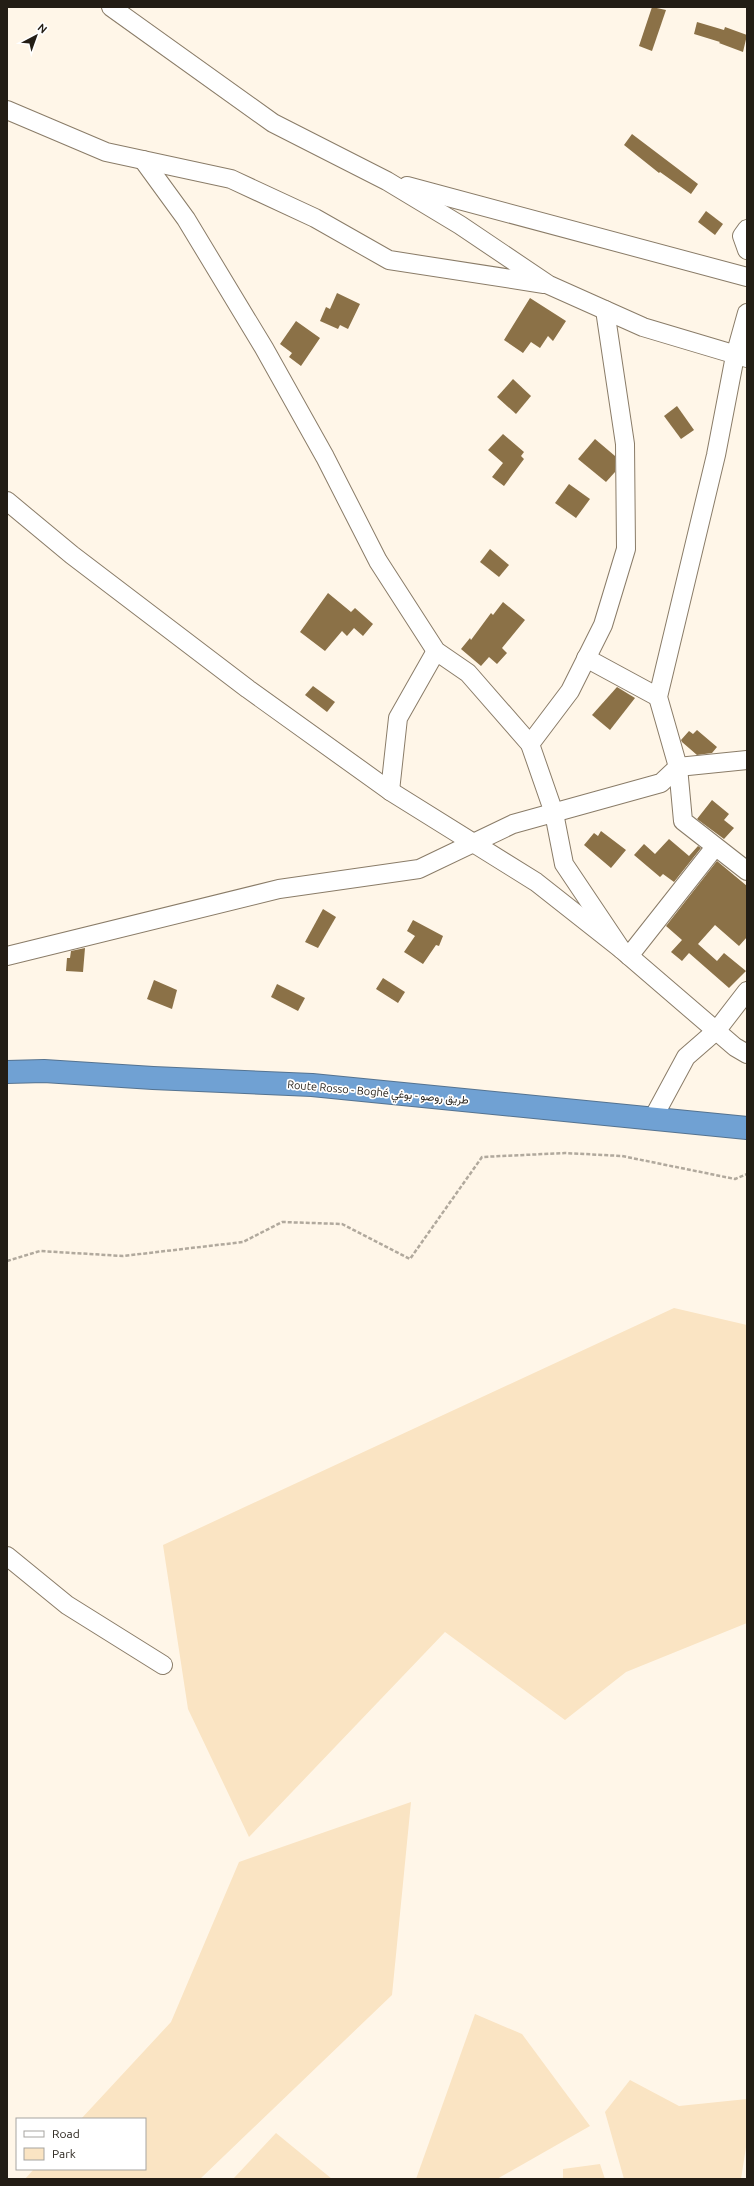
<svg xmlns="http://www.w3.org/2000/svg" width="754" height="2186" viewBox="0 0 754 2186" font-family="Ubuntu,Vazirmatn,sans-serif">
  <style>
    .green { fill: #fae4c3 }
    .building { fill: #8b7147 }
    .lines { fill: none; stroke-linecap: round; stroke-linejoin: round }
    .minor-casing { stroke: #8a7c68; stroke-width: 20 }
    .highway-casing { stroke: #557390; stroke-width: 24 }
    .path { stroke: #b1a99d; stroke-width: 2.5; stroke-dasharray: 4 2; stroke-linecap: butt }
    .minor { stroke: #fff; stroke-width: 18 }
    .highway { stroke: #70a1d3; stroke-width: 22 }
    .labels { text-anchor: middle; dominant-baseline: central; stroke-width: 3.5; stroke-linejoin: round; paint-order: stroke }
    .street-label { font-size: 11px; fill: #231d15; stroke: #fff }
  </style>
  <rect width="100%" height="100%" fill="#fff6e8"/>
  <g class="green">
    <polygon points="674,1308 747,1325 747,1623 626,1672 565,1720 445,1632 249,1837 188,1709 163,1545"/>
    <polygon points="411,1802 392,1995 200,2179 25,2179 34,2169 145,2169 145,2119 81,2119 171,2022 239,1862"/>
    <polygon points="475,2014 522,2034 590,2126 497,2179 416,2179"/>
    <polygon points="630,2080 679,2106 747,2099 747,2141 741,2179 624,2179 605,2112"/>
    <polygon points="276,2133 332,2179 233,2179"/>
    <polygon points="600,2164 605,2179 563,2179 563,2169"/>
  </g>
  <g class="building">
    <polygon points="652,7 666,10 652,51 639,46"/>
    <polygon points="697,22 724,30 725,27 747,35 743,52 719,43 720,42 694,34"/>
    <polygon points="632,134 698,184 691,194 660,172 659,173 624,145"/>
    <polygon points="706,211 723,224 715,235 698,222"/>
    <polygon points="337,293 360,304 348,329 340,325 338,329 320,321 326,307 330,309"/>
    <polygon points="530,298 566,321 553,341 548,336 540,348 531,342 523,353 504,340"/>
    <polygon points="296,321 320,338 301,366 289,357 292,353 280,344"/>
    <polygon points="513,379 531,396 516,414 497,397"/>
    <polygon points="677,406 694,430 681,439 664,416"/>
    <polygon points="503,434 524,452 521,456 524,459 504,486 492,477 503,463 488,450"/>
    <polygon points="595,439 615,456 615,472 606,482 578,459"/>
    <polygon points="569,484 590,499 576,518 555,503"/>
    <polygon points="490,549 509,565 499,577 480,562"/>
    <polygon points="328,593 351,612 355,608 373,624 363,636 354,628 347,636 342,631 325,651 300,632"/>
    <polygon points="503,602 525,620 502,648 507,653 497,664 489,657 481,666 461,649 470,638 471,640 491,613 493,615"/>
    <polygon points="313,686 335,702 327,712 305,695"/>
    <polygon points="617,687 635,698 610,730 592,715"/>
    <polygon points="697,730 717,747 712,753 697,755 682,742 681,740 689,731 693,734"/>
    <polygon points="712,800 729,814 724,820 734,828 724,839 697,819"/>
    <polygon points="601,831 626,850 611,868 584,845 594,833 598,836"/>
    <polygon points="669,839 689,856 698,846 701,848 674,882 663,874 660,877 634,855 644,844 655,854"/>
    <polygon points="717,861 747,886 747,937 739,946 715,925 698,944 717,961 724,953 746,971 729,988 689,953 682,961 671,952 682,940 666,926"/>
    <polygon points="323,909 336,917 318,948 305,942"/>
    <polygon points="413,920 443,936 439,946 436,945 423,964 404,952 415,936 407,931"/>
    <polygon points="85,948 83,972 66,971 67,958 70,958 71,951"/>
    <polygon points="383,978 405,992 398,1003 376,989"/>
    <polygon points="154,980 177,990 172,1009 147,999"/>
    <polygon points="277,984 305,998 298,1011 271,997"/>
  </g>
  <g class="lines">
    <g class="minor-casing">
      <g id="minor">
        <polyline points="111,7 273,123 387,181 460,225 549,285 643,327 747,358"/>
        <polyline points="7,110 106,152 231,179 315,218 389,260 544,284"/>
        <polyline points="143,160 186,219 264,348 325,457 378,561 436,651 468,673 530,744 554,813 564,864 621,949"/>
        <polyline points="407,186 747,277"/>
        <polyline points="747,229 742,236 747,250"/>
        <polyline points="747,313 735,356 716,455 658,697 678,767 683,821 747,871"/>
        <polyline points="7,501 72,555 248,689 390,791 536,882 621,949 735,1047 747,1054"/>
        <polyline points="586,658 658,697"/>
        <polyline points="530,744 570,691 603,625 626,549 625,444 605,310"/>
        <polyline points="390,791 398,718 436,651"/>
        <polyline points="7,956 279,889 419,869 513,824 661,783 678,767 747,760"/>
        <polyline points="629,956 715,847"/>
        <polyline points="653,1118 686,1057 717,1030 747,991"/>
        <polyline points="7,1556 67,1605 163,1665"/>
      </g>
    </g>
    <g class="highway-casing">
      <polyline id="highway" points="7,1072 44,1071 153,1078 312,1085 747,1128"/>
    </g>
    <polyline class="path" points="7,1261 40,1251 123,1256 243,1242 282,1222 342,1224 410,1259 482,1157 565,1153 622,1156 735,1179 747,1174"/>
    <use href="#minor" class="minor"/>
    <use href="#highway" class="highway"/>
  </g>
  <g class="labels">
    <g class="street-label">
      <text transform="translate(378 1092) rotate(5)">Route Rosso - Boghé طريق روصو - بوغي</text>
    </g>
  </g>
  <rect width="754" height="2186" fill="none" stroke="#231d15" stroke-width="16"/>
  <rect x="16" y="2118" width="130" height="52" fill="#ffffff" stroke="#a7a5a1"/>
  <rect x="24" y="2131" width="20" height="6" fill="#ffffff" stroke="#a7a5a1"/>
  <text x="52" y="2138" font-size="12" fill="#231d15">Road</text>
  <rect x="24" y="2148" width="20" height="12" fill="#fae4c3" stroke="#a7a5a1"/>
  <text x="52" y="2158" font-size="12" fill="#231d15">Park</text>
  <g transform="translate(36 36) rotate(41)" stroke="#ffffff" stroke-width="3" paint-order="stroke">
  <path d="M0-3L7 15L0 10L-7 15Z" fill="#231d15"/>
  <text y="-6" font-size="11" font-weight="bold" text-anchor="middle" fill="#231d15">N</text>
  </g>
</svg>
